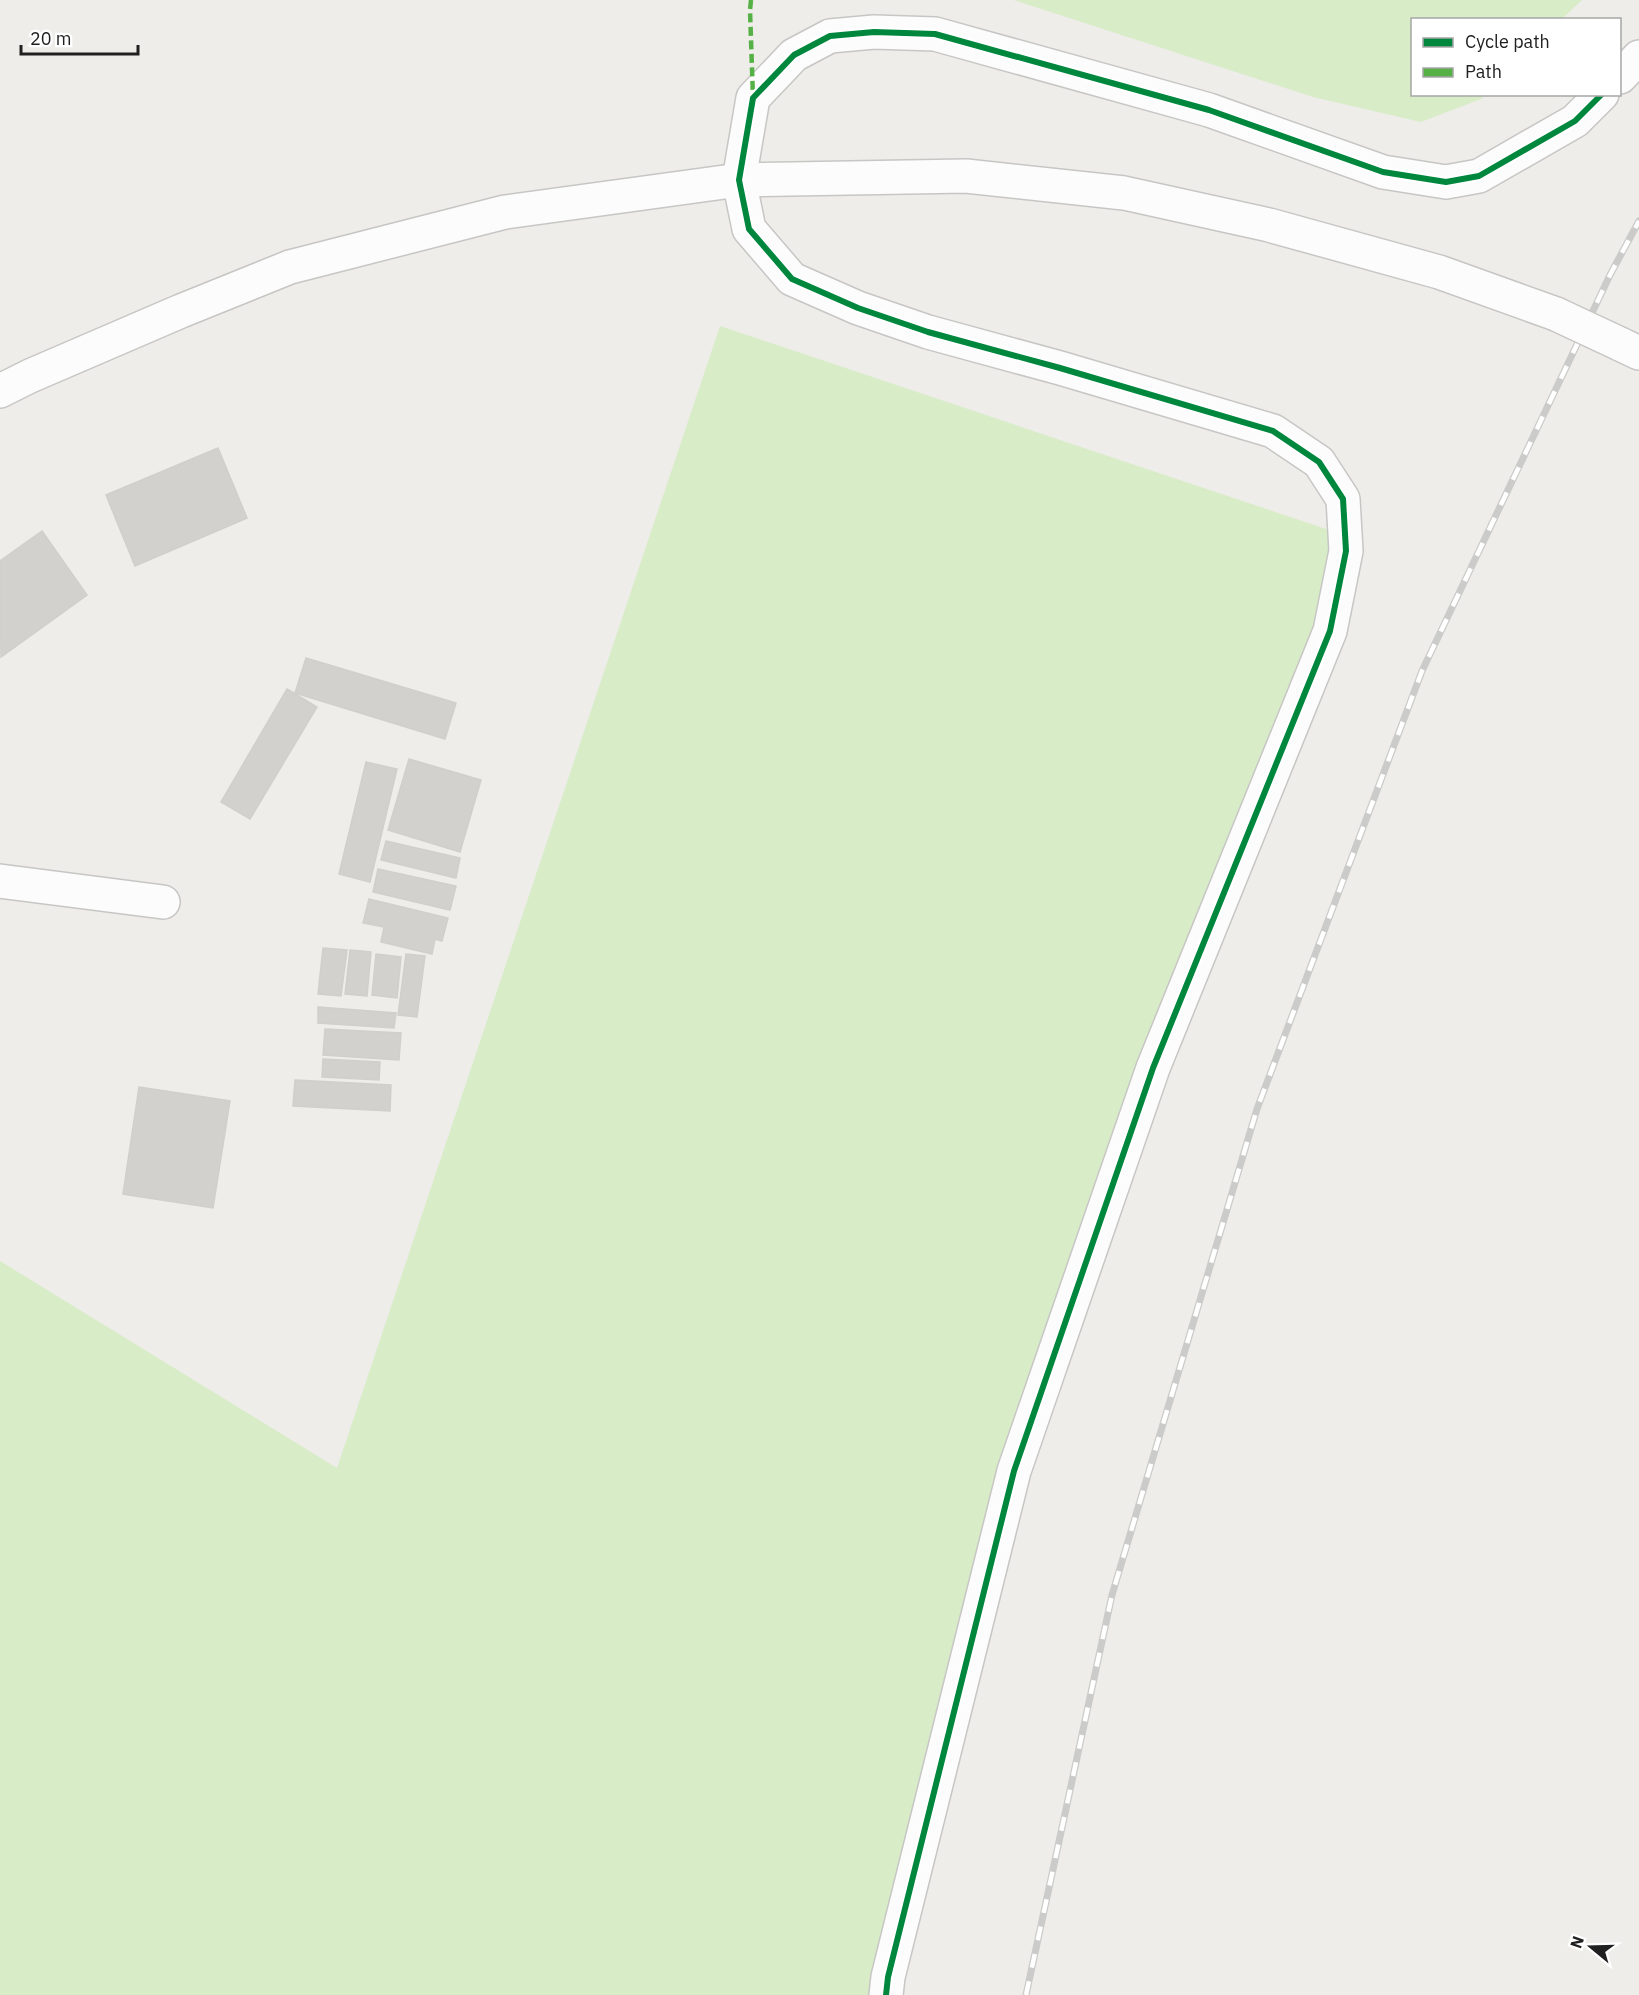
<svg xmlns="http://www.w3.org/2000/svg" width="1639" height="1995" viewBox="0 0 1639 1995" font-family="'IBM Plex Sans',sans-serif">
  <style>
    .grass { fill: #d7ecc7 }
    .building { fill: #d2d1ce; stroke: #d1cfca; stroke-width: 1.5 }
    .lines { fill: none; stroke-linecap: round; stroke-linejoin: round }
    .minor-casing { stroke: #c7c6c5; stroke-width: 36 }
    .minor { stroke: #fcfcfc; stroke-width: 33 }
    .rail-casing { stroke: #cbcbca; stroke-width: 7 }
    .rail { stroke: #fff; stroke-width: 4.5; stroke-dasharray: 14; stroke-linecap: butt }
    .minor-bridge-casing { stroke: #c7c6c5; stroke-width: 36; stroke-linecap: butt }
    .minor-bridge { stroke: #fcfcfc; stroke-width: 33 }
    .quiet { stroke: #55b145; stroke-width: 4.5; stroke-dasharray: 9 4.5; stroke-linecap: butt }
    .cycleway-casing { stroke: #fff; stroke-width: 10 }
    .cycleway { stroke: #00873e; stroke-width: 6 }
  </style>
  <rect width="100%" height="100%" fill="#eeede9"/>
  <g class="grass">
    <polygon points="1014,0 1582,0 1562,19 1412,20 1412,94 1485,95 1481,99 1421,122 1313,97"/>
    <polygon points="720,326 1359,540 992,1548 893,1995 0,1995 0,1261 337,1468"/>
  </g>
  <g class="building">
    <polygon points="218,448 247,518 135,566 106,495"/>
    <polygon points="42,531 87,595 1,657 0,561"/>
    <polygon points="306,658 456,703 445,739 295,693"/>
    <polygon points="287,689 317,707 250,819 221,802"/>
    <polygon points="409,759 481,780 460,852 388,830"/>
    <polygon points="366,762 397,769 370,882 339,874"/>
    <polygon points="386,841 460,858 456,878 381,860"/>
    <polygon points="378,869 456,886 450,910 373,892"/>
    <polygon points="369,899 448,918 442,941 435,939 432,954 381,942 384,927 363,923"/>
    <polygon points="323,948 347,950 341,996 318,994"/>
    <polygon points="350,950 371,952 367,996 345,994"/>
    <polygon points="376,954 401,957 397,998 372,995"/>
    <polygon points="406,954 425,956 417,1017 398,1015"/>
    <polygon points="318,1007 396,1013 394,1028 318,1023"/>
    <polygon points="325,1029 401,1033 399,1060 323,1055"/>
    <polygon points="323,1059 380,1062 379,1080 322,1077"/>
    <polygon points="295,1080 391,1085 390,1111 293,1106"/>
    <polygon points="139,1087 230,1101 213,1208 123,1194"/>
  </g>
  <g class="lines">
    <g class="minor-casing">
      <g id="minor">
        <polyline points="1620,77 1639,57"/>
        <polyline points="1620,344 1639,353"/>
        <polyline points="0,391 30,376 181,311 290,267 505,212 739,180 966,176 1124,193 1269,225 1439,272 1556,314"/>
        <polyline points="0,881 163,902"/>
        <polyline points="886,1995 888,1977 1014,1471 1153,1068 1330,631 1346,551 1343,499 1319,462 1273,431 1060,368 928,332 858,308 792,279 749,229 739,180 753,98 794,55 830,36 874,32 935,34 1209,110 1383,172 1446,182 1479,176 1575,121 1602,94"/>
      </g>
    </g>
    <use href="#minor" class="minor"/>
    <g class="rail-casing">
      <polyline id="rail" points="1026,1995 1112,1595 1257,1109 1422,671 1610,275 1639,221"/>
    </g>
    <use href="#rail" class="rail"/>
    <g class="minor-bridge-casing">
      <polyline id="minor-bridge" points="1556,314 1620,344"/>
    </g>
    <use href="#minor-bridge" class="minor-bridge"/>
    <polyline class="quiet" points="751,0 750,10 753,98"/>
    <g class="cycleway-casing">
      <polyline id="cycleway" points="886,1995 888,1977 1014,1471 1153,1068 1330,631 1346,551 1343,499 1319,462 1273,431 1060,368 928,332 858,308 792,279 749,229 739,180 753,98 794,55 830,36 874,32 935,34 1209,110 1383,172 1446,182 1479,176 1575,121 1602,94"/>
    </g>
    <use href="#cycleway" class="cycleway"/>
  </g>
  <rect x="1411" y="18" width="210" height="78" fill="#ffffff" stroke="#a6a6a6" stroke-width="1.5"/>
  <rect x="1423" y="38" width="30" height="9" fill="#00873e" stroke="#a6a6a6" stroke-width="1.5"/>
  <text x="1465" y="48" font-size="18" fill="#202020">Cycle path</text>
  <rect x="1423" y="68" width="30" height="9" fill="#55b145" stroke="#a6a6a6" stroke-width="1.5"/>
  <text x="1465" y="78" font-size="18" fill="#202020">Path</text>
  <g transform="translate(1591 1947) rotate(289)" stroke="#ffffff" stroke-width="4.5" paint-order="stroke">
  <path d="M0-4.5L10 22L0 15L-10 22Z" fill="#202020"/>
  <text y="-9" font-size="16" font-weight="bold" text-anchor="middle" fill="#202020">N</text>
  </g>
  <path d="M21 45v9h117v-9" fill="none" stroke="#202020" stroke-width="3"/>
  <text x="30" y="45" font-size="18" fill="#202020" stroke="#ffffff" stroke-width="4.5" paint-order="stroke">20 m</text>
</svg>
